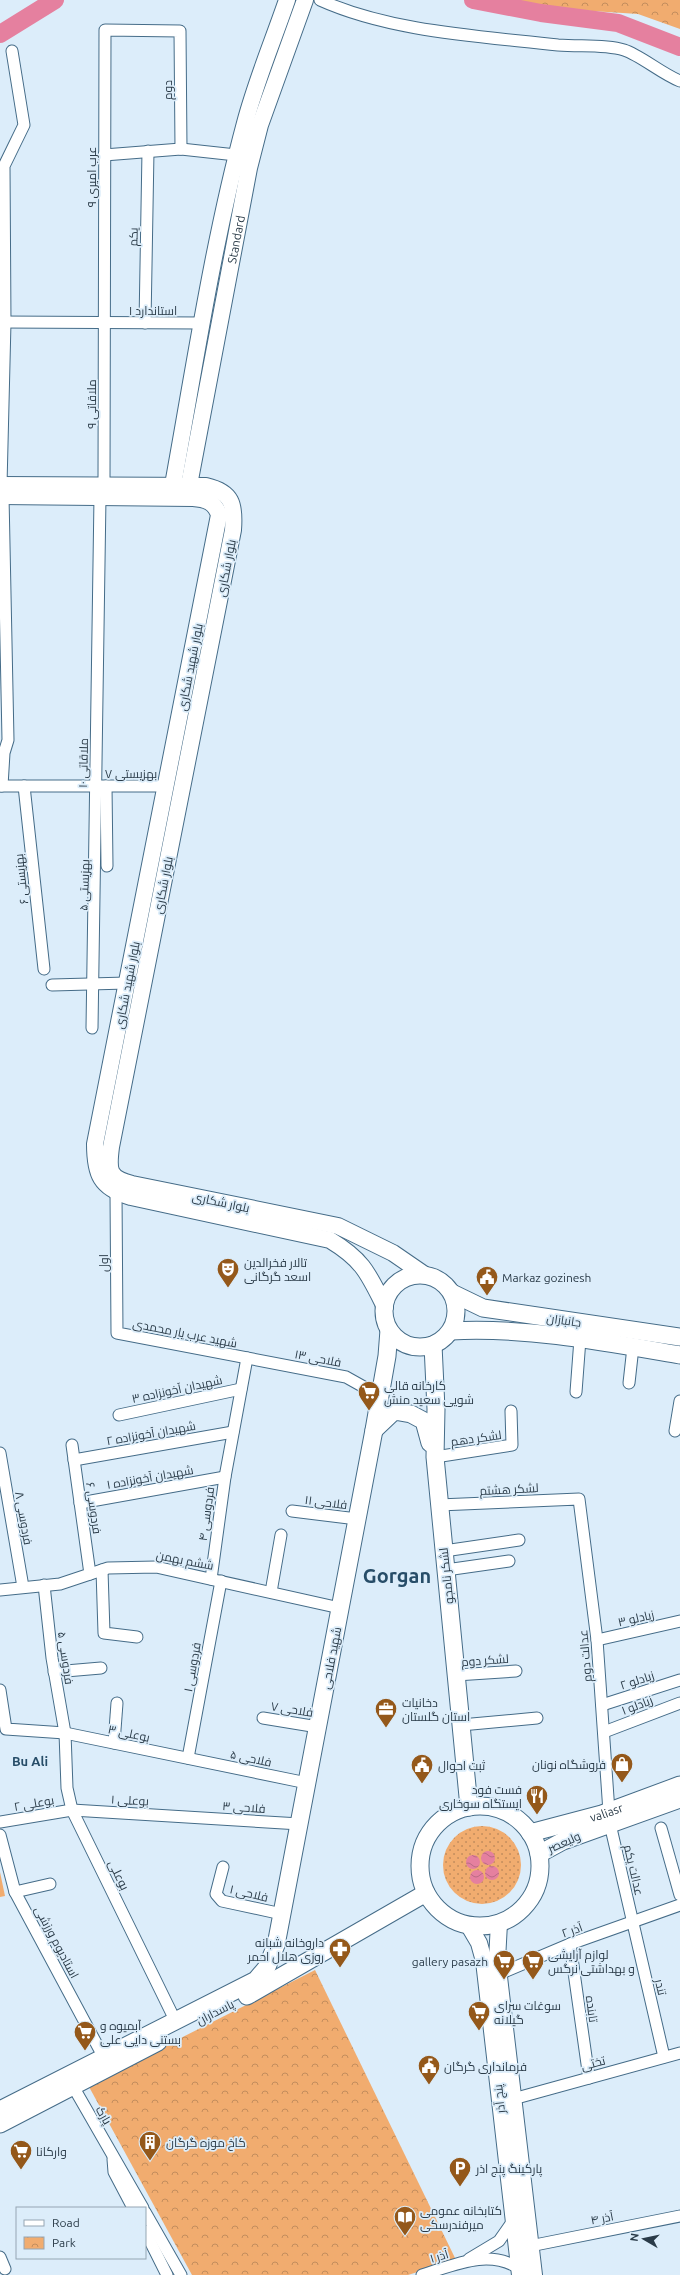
<svg xmlns="http://www.w3.org/2000/svg" width="680" height="2275" viewBox="0 0 680 2275" font-family="Ubuntu,Cairo,sans-serif">
  <style>
    .grass { fill: url(#grass-dots) }
    .park { fill: url(#park-crowns) }
    .pitch { fill: #f1ac6f }
    .water { fill: url(#water-waves) }
    .lines { fill: none; stroke-linecap: round; stroke-linejoin: round }
    .river { stroke: #e5809f; stroke-width: 18 }
    .street-casing { stroke: #456c88; stroke-width: 13 }
    .secondary-casing { stroke: #456c88; stroke-width: 18 }
    .primary-casing { stroke: #456c88; stroke-width: 19 }
    .street { stroke: #fff; stroke-width: 11 }
    .secondary { stroke: #fff; stroke-width: 16 }
    .primary { stroke: #fff; stroke-width: 17 }
    .labels { text-anchor: middle; dominant-baseline: central; stroke-width: 3.5; stroke-linejoin: round; paint-order: stroke }
    .street-label { font-size: 12px; fill: #2a3b48; stroke: #dcedfa }
    .poi-label { font-size: 12px; fill: #2a3b48; stroke: #dcedfa; text-anchor: start }
    .neighbourhood-label { font-size: 13px; font-weight: bold; fill: #274d68; stroke: #dcedfa }
    .town-label { font-size: 20px; font-weight: bold; fill: #274d68; stroke: #dcedfa }
  </style>
  <defs>
    <pattern id="grass-dots" width="8" height="8" patternUnits="userSpaceOnUse"><rect width="8" height="8" fill="#f1ac6f"/><path d="M2 2h.1M6 6h.1" fill="none" stroke="#c38d5d" stroke-width="1.8" stroke-linecap="round"/></pattern>
    <pattern id="park-crowns" width="20" height="18" patternUnits="userSpaceOnUse"><rect width="20" height="18" fill="#f1ac6f"/><path d="M2 6a3 3 0 1 1 6 0M12 15a3 3 0 1 1 6 0" fill="none" stroke="#c38d5d"/></pattern>
    <pattern id="water-waves" width="16" height="10" patternUnits="userSpaceOnUse"><rect width="16" height="10" fill="#e5809f"/><path d="M0 5q4-4 8 0t8 0" fill="none" stroke="#ba6a84"/></pattern>
  </defs>
  <rect width="100%" height="100%" fill="#dcedfa"/>
  <circle class="grass" cx="482" cy="1865" r="39"/>
  <g class="park">
    <polygon points="478,0 680,0 680,29 638,14 483,4"/>
    <polygon points="315,1970 456,2260 408,2275 192,2275 88,2085"/>
  </g>
  <polygon class="pitch" points="0,1872 5,1896 0,1897"/>
  <g class="water">
    <circle cx="488" cy="1858" r="7"/>
    <circle cx="473" cy="1862" r="7"/>
    <circle cx="492" cy="1873" r="7"/>
    <circle cx="477" cy="1877" r="7"/>
  </g>
  <g class="lines">
    <g class="river">
      <polyline points="473,0 541,13 618,23 680,47"/>
      <polyline points="0,34 55,0"/>
    </g>
    <g class="street-casing">
      <g id="street">
        <path d="M320 0C391 32 480 36 558 45 580 47 603 44 624 50 640 55 662 74 680 81"/>
        <polyline points="104,155 181,149 236,155"/>
        <polyline points="0,322 202,323"/>
        <polyline points="145,323 148,151"/>
        <polyline points="1,485 5,322 4,166 24,125 12,51"/>
        <polyline points="104,485 105,30 180,31 181,149"/>
        <polyline points="0,786 167,786"/>
        <polyline points="2,786 4,753 8,740 3,496"/>
        <polyline points="24,786 44,969"/>
        <polyline points="106,786 107,866"/>
        <polyline points="52,985 127,983"/>
        <polyline points="92,1028 100,497"/>
        <polyline points="116,1193 117,1333 346,1377 380,1396"/>
        <polyline points="629,1383 633,1347"/>
        <polyline points="576,1392 580,1339"/>
        <polyline points="119,1415 241,1389"/>
        <polyline points="675,1431 680,1401"/>
        <polyline points="72,1445 90,1574"/>
        <polyline points="0,1453 23,1587"/>
        <polyline points="435,1457 512,1445 511,1411"/>
        <polyline points="74,1460 233,1432"/>
        <polyline points="80,1503 225,1477"/>
        <polyline points="439,1505 579,1499 597,1640 609,1812"/>
        <polyline points="292,1511 357,1519"/>
        <polyline points="444,1551 519,1540"/>
        <polyline points="102,1570 104,1633 137,1637"/>
        <polyline points="446,1570 509,1561"/>
        <polyline points="211,1579 225,1477 247,1358"/>
        <polyline points="44,1585 52,1658 65,1733 67,1788 72,1810 176,2022"/>
        <polyline points="0,1590 60,1584 108,1568 156,1567 340,1608"/>
        <polyline points="271,1592 281,1535"/>
        <polyline points="597,1640 680,1621"/>
        <polyline points="54,1672 101,1668"/>
        <polyline points="456,1675 516,1671"/>
        <polyline points="0,1690 6,1729 65,1733 307,1783"/>
        <polyline points="602,1705 680,1680"/>
        <polyline points="263,1718 318,1727"/>
        <polyline points="461,1725 537,1718"/>
        <polyline points="604,1732 680,1703"/>
        <polyline points="114,1743 117,1703"/>
        <polyline points="188,1758 221,1581"/>
        <polyline points="0,1822 72,1810 300,1824"/>
        <polyline points="610,1824 664,2057"/>
        <polyline points="661,1828 680,1895"/>
        <polyline points="0,1835 15,1892 103,2056"/>
        <polyline points="223,1867 216,1894 222,1901 282,1914"/>
        <polyline points="15,1892 50,1884"/>
        <polyline points="570,1944 589,2078"/>
        <polyline points="499,1974 570,1944 680,1905"/>
        <polyline points="74,2088 143,2208"/>
        <polyline points="513,2099 680,2053"/>
        <polyline points="113,2159 114,2172 133,2208"/>
        <polyline points="145,2212 181,2275"/>
        <polyline points="145,2231 167,2275"/>
        <polyline points="530,2246 680,2216"/>
        <polyline points="0,2257 5,2269"/>
        <polyline points="469,2259 499,2241 513,2221"/>
        <path d="M422 2275C454 2265 489 2248 520 2269"/>
      </g>
    </g>
    <g class="secondary-casing">
      <g id="secondary">
        <path d="M0 485 206 486C232 492 235 504 233 530L111 1147C108 1170 108 1178 132 1184L338 1226 393 1253 425 1275"/>
        <path d="M173 485C195 364 213 242 245 123 256 81 273 41 287 0"/>
        <path id="s1" d="M189 485 249 168 260 125 305 0"/>
        <path d="M0 496 193 498C206 499 215 502 219 515L95 1144C95 1174 100 1188 131 1197L330 1240C363 1260 368 1273 385 1307"/>
        <polyline points="499,1923 497,1960 534,2275"/>
        <polyline points="469,1926 479,1943 484,1961 520,2275"/>
      </g>
    </g>
    <g class="primary-casing">
      <g id="primary">
        <circle cx="420" cy="1311" r="36"/>
        <polyline points="452,1293 483,1308 680,1337"/>
        <path d="M451 1331C528 1327 605 1342 680 1355"/>
        <polyline points="433,1345 436,1409 435,1457 469,1807"/>
        <polyline points="374,1430 394,1411 411,1414 424,1421 430,1443"/>
        <circle cx="480" cy="1866" r="60"/>
        <path id="s2" d="M530 1833 602 1814 680 1785"/>
        <polyline points="539,1854 563,1841 680,1799"/>
        <polyline points="247,1996 426,1893"/>
        <polyline points="0,2110 256,1980 267,1967 276,1945 374,1430 387,1356 389,1330"/>
        <polyline points="0,2124 158,2042"/>
      </g>
    </g>
    <use href="#street" class="street"/>
    <use href="#secondary" class="secondary"/>
    <use href="#primary" class="primary"/>
  </g>
  <defs>
    <g id="theatre-pin" transform="scale(1.15)"><path d="M0 17L-7.5 6A9.5 9.5 0 1 1 7.5 6Z" fill="#94581a" stroke="#dcedfa"/><path d="M-5-5.5Q0-4 5-5.5V0Q5 5 0 6Q-5 5-5 0ZM-3.3-2.5H-1v1.5H-3.3ZM1-2.5H3.3v1.5H1ZM-2.8 1Q0 5.5 2.8 1Z" fill="#fff"/></g>
    <g id="civic-pin" transform="scale(1.15)"><path d="M0 17L-7.5 6A9.5 9.5 0 1 1 7.5 6Z" fill="#94581a" stroke="#dcedfa"/><path d="M-.6-6.5H3V-4.5H.6V-3L4-1V1h2V6H-6V1h2V-1L-.6-3ZM-1.2 2.5V6h2.4V2.5Z" fill="#fff"/></g>
    <g id="supermarket-pin" transform="scale(1.15)"><path d="M0 17L-7.5 6A9.5 9.5 0 1 1 7.5 6Z" fill="#94581a" stroke="#dcedfa"/><path d="M-6-5.5h2.5l.6 2H6L4.5 2H-2.5L-4.4-4H-6ZM-1.5 3.2a1.3 1.3 0 1 0 .1 0ZM3 3.2a1.3 1.3 0 1 0 .1 0Z" fill="#fff"/></g>
    <g id="office-pin" transform="scale(1.15)"><path d="M0 17L-7.5 6A9.5 9.5 0 1 1 7.5 6Z" fill="#94581a" stroke="#dcedfa"/><path d="M-6-3h4V-5.5h4V-3h4V5H-6ZM-1-4.5V-3h2v-1.5ZM-6 0V1H6V0Z" fill="#fff"/></g>
    <g id="shop-pin" transform="scale(1.15)"><path d="M0 17L-7.5 6A9.5 9.5 0 1 1 7.5 6Z" fill="#94581a" stroke="#dcedfa"/><path d="M-5-2.5h2.3a2.7 3.5 0 0 1 5.4 0H5L5.5 6h-11ZM-1.5-2.5h3a1.5 2.3 0 0 0-3 0Z" fill="#fff"/></g>
    <g id="restaurant-pin" transform="scale(1.15)"><path d="M0 17L-7.5 6A9.5 9.5 0 1 1 7.5 6Z" fill="#94581a" stroke="#dcedfa"/><path d="M-5-6h1v4h1v-4h1v4h1v-4h1v5L-1.5 .5V6h-2V.5L-5-1ZM5-6V6H3V1.5H1.5Q1.5-4 5-6Z" fill="#fff"/></g>
    <g id="pharmacy-pin" transform="scale(1.15)"><path d="M0 17L-7.5 6A9.5 9.5 0 1 1 7.5 6Z" fill="#94581a" stroke="#dcedfa"/><path d="M-2-6h4v4h4v4h-4v4h-4v-4h-4v-4h4Z" fill="#fff"/></g>
    <g id="building-pin" transform="scale(1.15)"><path d="M0 17L-7.5 6A9.5 9.5 0 1 1 7.5 6Z" fill="#94581a" stroke="#dcedfa"/><path d="M-4-6H4V6H1V3H-1V6H-4ZM-2.5-4.3h1.7v1.8h-1.7ZM.8-4.3h1.7v1.8H.8ZM-2.5-1h1.7V.8h-1.7ZM.8-1h1.7V.8H.8Z" fill="#fff"/></g>
    <g id="parking-pin" transform="scale(1.15)"><path d="M0 17L-7.5 6A9.5 9.5 0 1 1 7.5 6Z" fill="#94581a" stroke="#dcedfa"/><path d="M-3.5-5.5H1a3.5 3.5 0 0 1 0 7H-1V5.5H-3.5ZM-1-3.4V-.6H.8a1.4 1.4 0 0 0 0-2.8Z" fill="#fff"/></g>
    <g id="library-pin" transform="scale(1.15)"><path d="M0 17L-7.5 6A9.5 9.5 0 1 1 7.5 6Z" fill="#94581a" stroke="#dcedfa"/><path d="M-6-4Q-3-5.5-.7-3.5V5Q-3 3-6 4ZM6-4Q3-5.5 .7-3.5V5Q3 3 6 4Z" fill="#fff"/></g>
  </defs>
  <g fill-rule="evenodd">
    <use href="#theatre-pin" x="228" y="1269"/>
    <use href="#civic-pin" x="487" y="1277"/>
    <use href="#supermarket-pin" x="369" y="1392"/>
    <use href="#office-pin" x="386" y="1709"/>
    <use href="#shop-pin" x="622" y="1764"/>
    <use href="#civic-pin" x="422" y="1765"/>
    <use href="#restaurant-pin" x="537" y="1796"/>
    <use href="#pharmacy-pin" x="340" y="1949"/>
    <use href="#supermarket-pin" x="504" y="1961"/>
    <use href="#supermarket-pin" x="533" y="1961"/>
    <use href="#supermarket-pin" x="479" y="2012"/>
    <use href="#supermarket-pin" x="85" y="2032"/>
    <use href="#civic-pin" x="429" y="2066"/>
    <use href="#building-pin" x="150" y="2142"/>
    <use href="#supermarket-pin" x="21" y="2151"/>
    <use href="#parking-pin" x="460" y="2168"/>
    <use href="#library-pin" x="405" y="2217"/>
  </g>
  <g class="labels">
    <g class="street-label">
      <text transform="translate(167 90) rotate(-90)">دوم</text>
      <text transform="translate(91 177) rotate(-90)">۹ عرب امیری</text>
      <text transform="translate(133 237) rotate(-89)">یکم</text>
      <text stroke="none"><textPath href="#s1" startOffset="250">Standard</textPath></text>
      <text x="153" y="310">استاندارد ۱</text>
      <text transform="translate(91 404) rotate(-90)">ملاقاتی ۹</text>
      <text transform="translate(226 568) rotate(-79)">بلوار شکاری</text>
      <text transform="translate(190 667) rotate(-79)">بلوار شهید شکاری</text>
      <text transform="translate(83 763) rotate(-89)">۱۰ ملاقاتی</text>
      <text x="131" y="773">۷ بهزیستی</text>
      <text transform="translate(21 879) rotate(-96)">بهزیستی ۶</text>
      <text transform="translate(84 885) rotate(-88)">۵ بهزیستی</text>
      <text transform="translate(163 885) rotate(-79)">بلوار شکاری</text>
      <text transform="translate(127 985) rotate(-79)">بلوار شهید شکاری</text>
      <text transform="translate(221 1202) rotate(12)">بلوار شکاری</text>
      <text transform="translate(103 1263) rotate(-90)">اول</text>
      <text transform="translate(564 1320) rotate(8)">جانبازان</text>
      <text transform="translate(185 1333) rotate(11)">شهید عرب یار محمدی</text>
      <text transform="translate(318 1358) rotate(11)">۱۳ فلاحی</text>
      <text transform="translate(177 1389) rotate(-12)">۳ شهیدان آخونزاده</text>
      <text transform="translate(151 1433) rotate(-10)">۲ شهیدان آخونزاده</text>
      <text transform="translate(476 1438) rotate(-8)">لشکر دهم</text>
      <text transform="translate(150 1477) rotate(-10)">۱ شهیدان آخونزاده</text>
      <text transform="translate(509 1489) rotate(-3)">لشکر هشتم</text>
      <text transform="translate(326 1502) rotate(7)">۱۱ فلاحی</text>
      <text transform="translate(94 1508) rotate(82)">۶ فردوسی</text>
      <text transform="translate(206 1514) rotate(-82)">۴ فردوسی</text>
      <text transform="translate(24 1518) rotate(80)">۸ فردوسی</text>
      <text transform="translate(185 1560) rotate(11)">ششم بهمن</text>
      <text transform="translate(446 1576) rotate(-96)">لشکر نامجو</text>
      <text transform="translate(636 1618) rotate(-13)">زیادلو ۳</text>
      <text transform="translate(585 1656) rotate(-95)">عدالت دوم</text>
      <text transform="translate(66 1658) rotate(82)">۵ فردوسی</text>
      <text transform="translate(331 1658) rotate(-79)">شهید فلاحی</text>
      <text transform="translate(485 1660) rotate(-4)">لشکر دوم</text>
      <text transform="translate(192 1667) rotate(-80)">۱ فردوسی</text>
      <text transform="translate(637 1680) rotate(-18)">زیادلو ۲</text>
      <text transform="translate(637 1705) rotate(-21)">زیادلو ۱</text>
      <text transform="translate(292 1709) rotate(9)">۷ فلاحی</text>
      <text transform="translate(129 1733) rotate(12)">۳ بوعلی</text>
      <text transform="translate(251 1758) rotate(12)">۵ فلاحی</text>
      <text transform="translate(130 1800) rotate(3)">۱ بوعلی</text>
      <text transform="translate(34 1803) rotate(-10)">۲ بوعلی</text>
      <text transform="translate(244 1807) rotate(4)">۳ فلاحی</text>
      <text stroke="none"><textPath href="#s2" startOffset="79">valiasr</textPath></text>
      <text transform="translate(564 1842) rotate(-24)">ولیعصر</text>
      <text transform="translate(634 1870) rotate(77)">عدالت یکم</text>
      <text transform="translate(119 1875) rotate(64)">بوعلی</text>
      <text transform="translate(249 1893) rotate(13)">۱ فلاحی</text>
      <text transform="translate(572 1930) rotate(-20)">۲ آذر</text>
      <text transform="translate(57 1942) rotate(62)">استادیوم ورزشی</text>
      <text transform="translate(661 1987) rotate(77)">تندر</text>
      <text transform="translate(592 2009) rotate(82)">تابنده</text>
      <text transform="translate(215 2012) rotate(-27)">پاسداران</text>
      <text transform="translate(593 2063) rotate(-15)">تختی</text>
      <text transform="translate(499 2099) rotate(-96)">پنج آذر</text>
      <text transform="translate(104 2115) rotate(60)">پارک</text>
      <text transform="translate(602 2218) rotate(-11)">آذر ۴</text>
      <text transform="translate(439 2256) rotate(-17)">۱ آذر</text>
    </g>
    <g class="poi-label">
      <text x="244" y="1262">تالار فخرالدین<tspan x="244" dy="14">اسعد گرگانی</tspan></text>
      <text x="502" y="1277">Markaz gozinesh</text>
      <text x="384" y="1385">کارخانه قالی<tspan x="384" dy="14">شویی سعید منش</tspan></text>
      <text x="402" y="1702">دخانیات<tspan x="402" dy="14">استان گلستان</tspan></text>
      <text x="606" y="1764" text-anchor="end">فروشگاه نونان</text>
      <text x="438" y="1765">ثبت احوال</text>
      <text x="522" y="1789" text-anchor="end">فست فود<tspan x="522" dy="14">ایستگاه سوخاری</tspan></text>
      <text x="324" y="1942" text-anchor="end">داروخانه شبانه<tspan x="324" dy="14">روزی هلال احمر</tspan></text>
      <text x="548" y="1954">لوازم آرایشی<tspan x="548" dy="14">و بهداشتی نرگس</tspan></text>
      <text x="488" y="1961" text-anchor="end">gallery pasazh</text>
      <text x="494" y="2005">سوغات سرای<tspan x="494" dy="14">گیلانه</tspan></text>
      <text x="100" y="2025">آبمیوه و<tspan x="100" dy="14">بستنی دایی علی</tspan></text>
      <text x="444" y="2066">فرمانداری گرگان</text>
      <text x="166" y="2142">کاخ موزه گرگان</text>
      <text x="36" y="2151">وارکانا</text>
      <text x="476" y="2168">پارکینگ پنج اذر</text>
      <text x="420" y="2210">کتابخانه عمومی<tspan x="420" dy="14">میرفندرسکی</tspan></text>
    </g>
    <g class="neighbourhood-label">
      <text x="30" y="1761">Bu Ali</text>
    </g>
    <g class="town-label">
      <text x="397" y="1575">Gorgan</text>
    </g>
  </g>
  <rect x="16" y="2207" width="130" height="52" fill="#dcedfa" stroke="#95a6b3"/>
  <rect x="24" y="2220" width="20" height="6" fill="#ffffff" stroke="#95a6b3"/>
  <text x="52" y="2227" font-size="12" fill="#2a3b48">Road</text>
  <rect x="24" y="2237" width="20" height="12" fill="url(#park-crowns)" stroke="#95a6b3"/>
  <text x="52" y="2247" font-size="12" fill="#2a3b48">Park</text>
  <g transform="translate(644 2239) rotate(279)" stroke="#dcedfa" stroke-width="3" paint-order="stroke">
  <path d="M0-3L7 15L0 10L-7 15Z" fill="#2a3b48"/>
  <text y="-6" font-size="11" font-weight="bold" text-anchor="middle" fill="#2a3b48">N</text>
  </g>
</svg>
